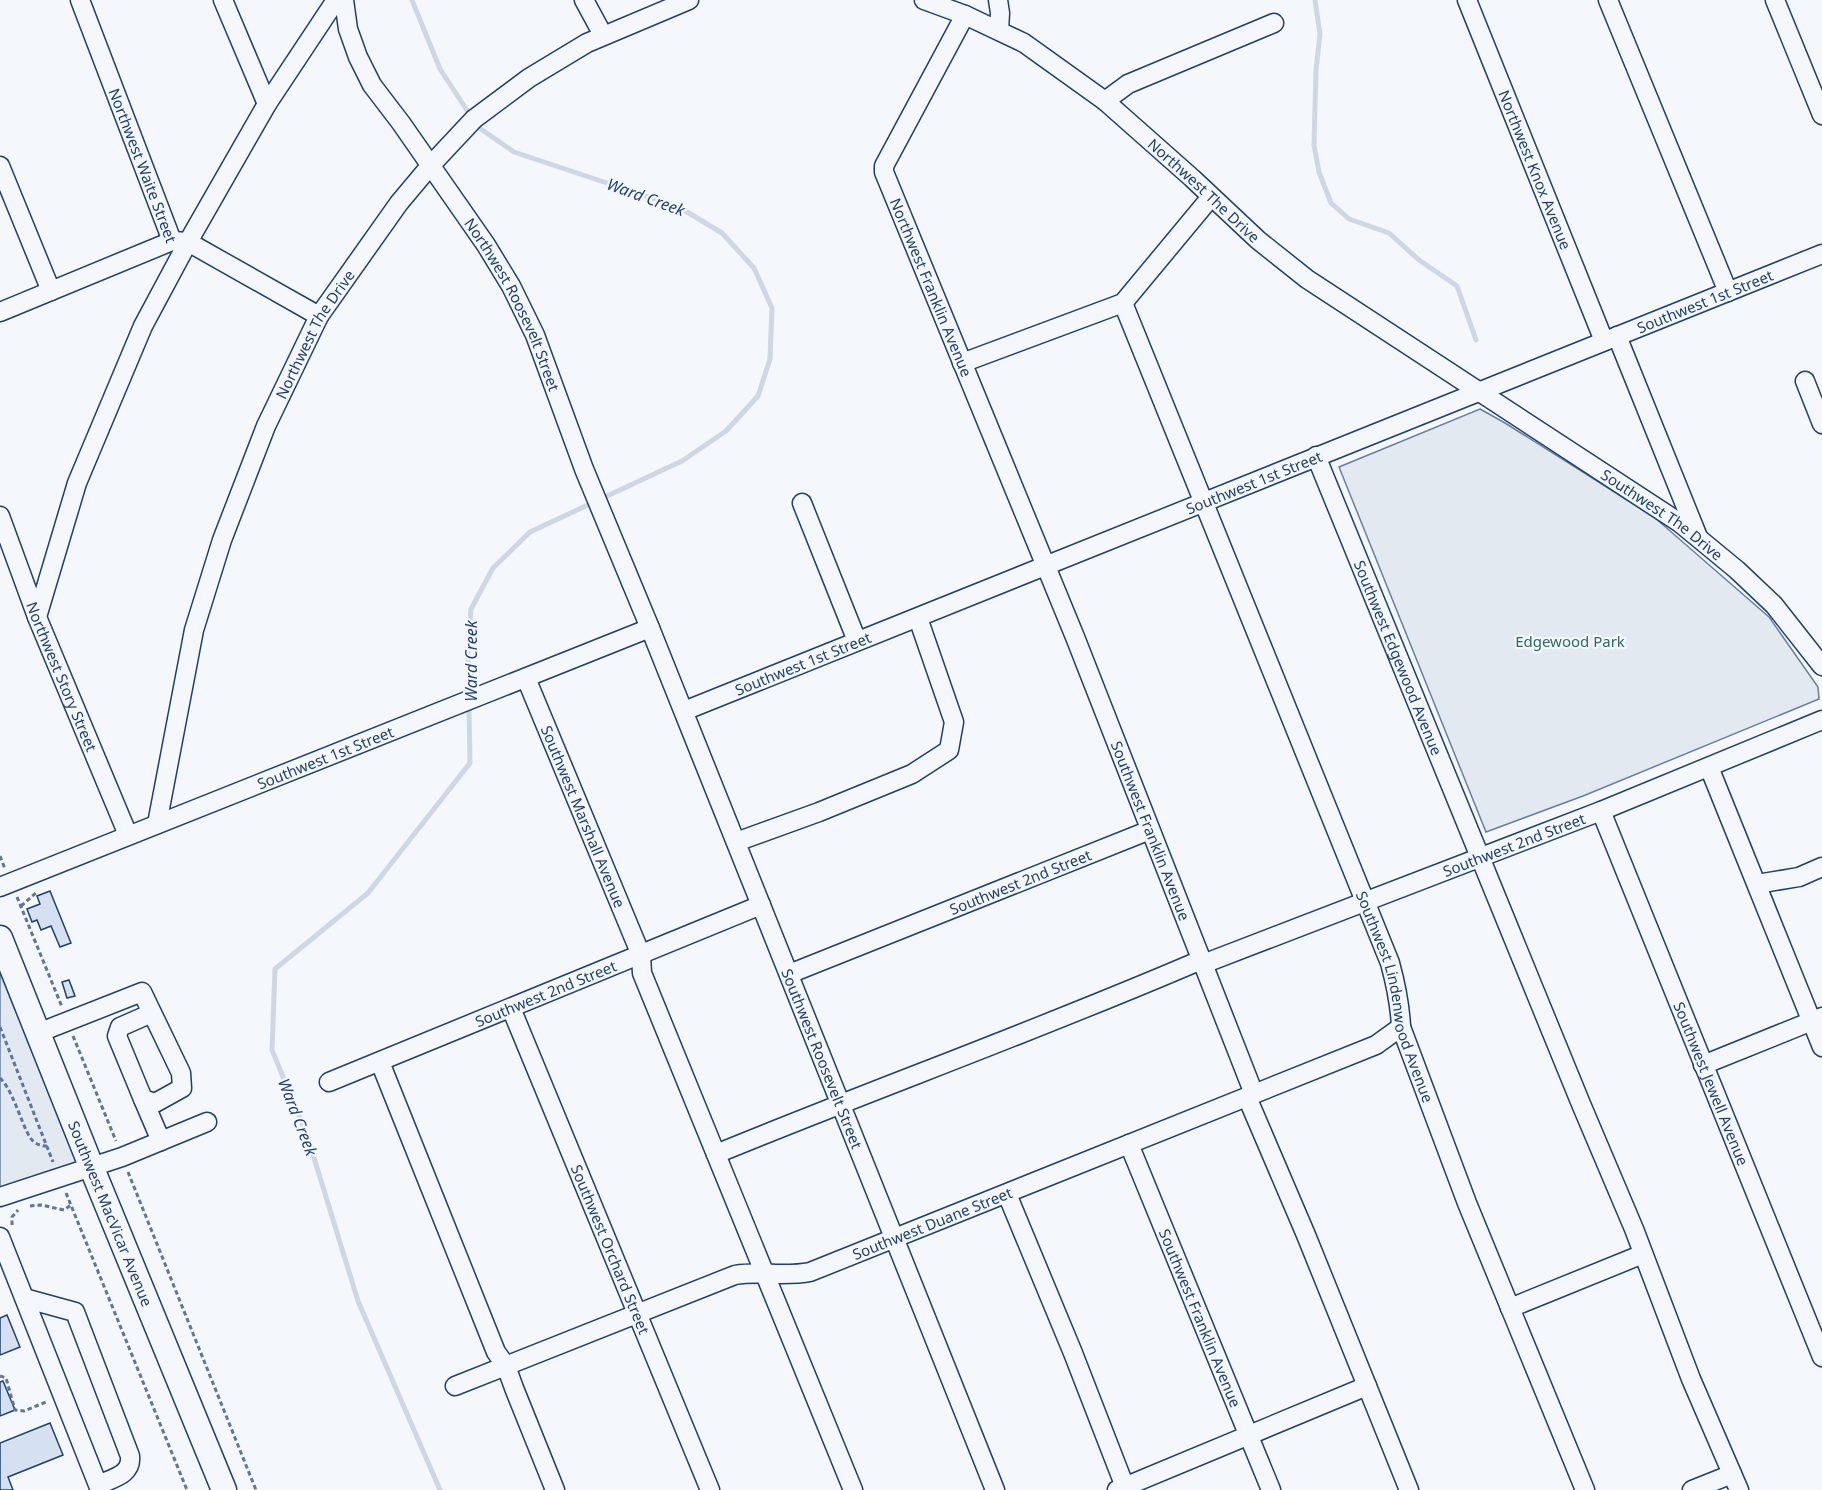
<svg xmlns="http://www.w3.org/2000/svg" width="1822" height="1490" viewBox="0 0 1822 1490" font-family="'Noto Sans',sans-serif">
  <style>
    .green { fill: #e3e9f0; stroke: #687fa3; stroke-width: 1.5 }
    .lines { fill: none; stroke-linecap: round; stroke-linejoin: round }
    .stream { stroke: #cfd7e4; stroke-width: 5 }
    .building { fill: #d5e0f0; stroke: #1d3f73; stroke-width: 1.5 }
    .minor-casing { stroke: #1d3f73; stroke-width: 21 }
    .major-casing { stroke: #1d3f73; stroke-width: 27 }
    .path { stroke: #5e769c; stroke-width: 3; stroke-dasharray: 4.5 3; stroke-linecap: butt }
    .minor { stroke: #f4f7fb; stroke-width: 18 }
    .major { stroke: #f4f7fb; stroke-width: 24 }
    .labels { text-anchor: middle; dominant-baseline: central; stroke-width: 4.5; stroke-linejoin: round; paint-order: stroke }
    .street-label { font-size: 15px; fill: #1d3f73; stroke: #f4f7fb }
    .park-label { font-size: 15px; fill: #2c6c60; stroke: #f4f7fb }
    .water-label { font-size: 16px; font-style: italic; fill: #1d3f73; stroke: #f4f7fb }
  </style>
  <rect width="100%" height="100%" fill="#f4f7fb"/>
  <g class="green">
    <polygon points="1480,409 1505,423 1654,517 1769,617 1818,687 1819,699 1583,796 1486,832 1339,467"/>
    <polygon points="0,942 91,1166 0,1197"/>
  </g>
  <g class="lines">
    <g class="stream">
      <polyline points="412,0 440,69 478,127 514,152 679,207 722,233 754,268 772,308 770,359 758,396 726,431 682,461 530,532 493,568 471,609 468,653 470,763 368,893 275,969 272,1050 307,1135 358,1301 440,1490"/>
      <polyline points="1315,0 1320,34 1316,70 1314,145 1319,172 1331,203 1349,219 1389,233 1419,260 1457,286 1476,340"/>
    </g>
  </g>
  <g class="building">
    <polygon points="50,891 71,943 60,947 51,926 41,930 37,920 32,922 27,909 40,904 37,896"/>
    <polygon points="69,980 75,996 67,998 62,982"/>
    <polygon points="7,1315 20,1347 0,1355 0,1318"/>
    <polygon points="3,1381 15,1410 0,1416 0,1382"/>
    <polygon points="50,1423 63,1455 8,1477 13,1490 0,1490 0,1443"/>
  </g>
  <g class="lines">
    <g class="minor-casing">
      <g id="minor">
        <path id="s1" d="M80 0 172 241"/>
        <polyline points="223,0 267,104"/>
        <path id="s2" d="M344 0 348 29 358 57 372 85 401 123 486 245 511 286 535 335 584 469 650 628 995 1490"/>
        <polyline points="584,0 603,35"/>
        <path id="s3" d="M924 0 965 15 1024 43 1105 101 1192 178 1258 240 1307 279 1680 523 1737 570 1774 605 1822 666"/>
        <polyline points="998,0 1000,13 999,30"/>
        <path id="s4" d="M1467 0 1604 341"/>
        <polyline points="1608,0 1728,292"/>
        <polyline points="1775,0 1822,115"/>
        <path id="s5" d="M965 15 884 166V172L1075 637 1254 1094"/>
        <polyline points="1105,101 1128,84 1274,23"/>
        <polyline points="0,166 51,291"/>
        <path id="s6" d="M1123 303 1390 963C1396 985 1400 1005 1401 1027L1467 1203 1585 1490"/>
        <polyline points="0,312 172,241 188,242 319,316"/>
        <polyline points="1617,336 1698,537"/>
        <polyline points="962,363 1123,303 1211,197"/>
        <polyline points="1805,381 1822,424"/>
        <path id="s7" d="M1316 456 1581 1104 1634 1229 1691 1379 1739 1490"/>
        <polyline points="802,503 857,641"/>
        <path id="s8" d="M0 516 37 617 128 835"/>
        <polyline points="37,617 77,483 143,326 188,242 267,104 336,0"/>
        <path id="s9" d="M526 678 641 955 642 973 853 1490"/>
        <path id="s10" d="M684 711 1822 254"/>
        <polyline points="1709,767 1822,1047"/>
        <path id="s11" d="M1601 811 1822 1357"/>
        <path id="s12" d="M157 824 194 630 222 540 266 426 319 316 399 203 430 166 474 119 529 78 587 43 689 0"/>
        <polyline points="736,842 819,812 912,774 949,750 954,722 918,618"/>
        <polyline points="1757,884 1799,877 1822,867"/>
        <path id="s13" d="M0 887 650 628"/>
        <path id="s14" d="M1203 964 1601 811 1822 720"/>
        <path id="s15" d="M789 974 1150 830"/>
        <path id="s16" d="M511 1008 710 1490"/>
        <polyline points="38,1033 142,992 181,1073 182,1088 155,1103 143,1099 117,1036 120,1027 152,1013"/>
        <polyline points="380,1062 496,1352 506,1366 514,1388 555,1490"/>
        <polyline points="1703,1065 1822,1017"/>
        <path id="s17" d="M329 1082 761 905"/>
        <polyline points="1247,1097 1306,1235 1409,1490"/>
        <polyline points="143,1099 161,1141"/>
        <path id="s18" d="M1129 1144 1271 1490"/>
        <path d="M716 1154C877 1088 1041 1029 1201 960"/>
        <polyline points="1007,1194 1073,1353 1125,1487"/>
        <polyline points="0,1197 122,1157 207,1122"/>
        <path d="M0 1237 98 1485C113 1478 132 1475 130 1456L75 1312 24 1298"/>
        <polyline points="1510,1308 1643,1254"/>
        <path id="s19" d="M455 1386 735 1275C760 1271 785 1277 810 1272L1376 1045 1401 1027"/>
        <polyline points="1117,1490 1367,1386"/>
        <polyline points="1692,1490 1732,1474"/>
      </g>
    </g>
    <g class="major-casing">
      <g id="major">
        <path id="s20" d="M0 938 91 1166 224 1490"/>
      </g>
    </g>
    <g class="path">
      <polyline points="0,856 5,869"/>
      <polyline points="17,897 62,1007"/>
      <polyline points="21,906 37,892"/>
      <polyline points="0,1027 53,1162"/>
      <polyline points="73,1036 116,1141"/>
      <path d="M0 1078C16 1094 23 1133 34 1142 38 1145 42 1146 47 1146"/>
      <polyline points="128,1172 256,1490"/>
      <polyline points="66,1193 187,1490"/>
      <polyline points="30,1206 41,1205 64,1210 71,1205"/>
      <polyline points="12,1225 12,1217 18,1210"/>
      <polyline points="0,1376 6,1378 15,1410 24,1411 46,1402"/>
    </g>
    <use href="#minor" class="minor"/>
    <use href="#major" class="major"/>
  </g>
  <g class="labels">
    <g class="street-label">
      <text stroke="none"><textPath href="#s1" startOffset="177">Northwest Waite Street</textPath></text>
      <text stroke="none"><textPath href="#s4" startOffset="183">Northwest Knox Avenue</textPath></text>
      <text stroke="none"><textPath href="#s3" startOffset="342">Northwest The Drive</textPath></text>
      <text stroke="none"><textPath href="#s5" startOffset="302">Northwest Franklin Avenue</textPath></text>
      <text stroke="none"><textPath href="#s10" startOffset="1100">Southwest 1st Street</textPath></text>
      <text stroke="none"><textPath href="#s2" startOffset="352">Northwest Roosevelt Street</textPath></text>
      <text stroke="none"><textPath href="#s12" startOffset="518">Northwest The Drive</textPath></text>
      <text stroke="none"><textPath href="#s10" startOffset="614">Southwest 1st Street</textPath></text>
      <text stroke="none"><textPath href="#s3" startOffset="904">Southwest The Drive</textPath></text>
      <text stroke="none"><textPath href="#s7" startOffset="218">Southwest Edgewood Avenue</textPath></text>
      <text stroke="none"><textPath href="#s10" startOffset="128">Southwest 1st Street</textPath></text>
      <text stroke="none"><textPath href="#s8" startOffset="172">Northwest Story Street</textPath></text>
      <text stroke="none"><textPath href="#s13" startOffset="350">Southwest 1st Street</textPath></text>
      <text stroke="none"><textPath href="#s9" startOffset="150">Southwest Marshall Avenue</textPath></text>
      <text stroke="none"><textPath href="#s5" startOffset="888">Southwest Franklin Avenue</textPath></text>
      <text stroke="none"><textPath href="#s14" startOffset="333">Southwest 2nd Street</textPath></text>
      <text stroke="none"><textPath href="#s15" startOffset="249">Southwest 2nd Street</textPath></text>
      <text stroke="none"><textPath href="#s17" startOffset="234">Southwest 2nd Street</textPath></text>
      <text stroke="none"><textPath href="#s6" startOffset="746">Southwest Lindenwood Avenue</textPath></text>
      <text stroke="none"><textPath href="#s2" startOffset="1168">Southwest Roosevelt Street</textPath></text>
      <text stroke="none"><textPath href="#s11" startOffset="294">Southwest Jewell Avenue</textPath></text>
      <text stroke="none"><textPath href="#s20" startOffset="297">Southwest MacVicar Avenue</textPath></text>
      <text stroke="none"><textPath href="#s19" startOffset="508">Southwest Duane Street</textPath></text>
      <text stroke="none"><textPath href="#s16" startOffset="261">Southwest Orchard Street</textPath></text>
      <text stroke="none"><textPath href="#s18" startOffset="188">Southwest Franklin Avenue</textPath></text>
    </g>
    <g class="park-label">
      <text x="1570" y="641">Edgewood Park</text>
    </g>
    <g class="water-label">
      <text transform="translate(646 197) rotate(20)">Ward Creek</text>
      <text transform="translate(471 661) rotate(-90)">Ward Creek</text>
      <text transform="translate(298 1117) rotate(69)">Ward Creek</text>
    </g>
  </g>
</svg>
